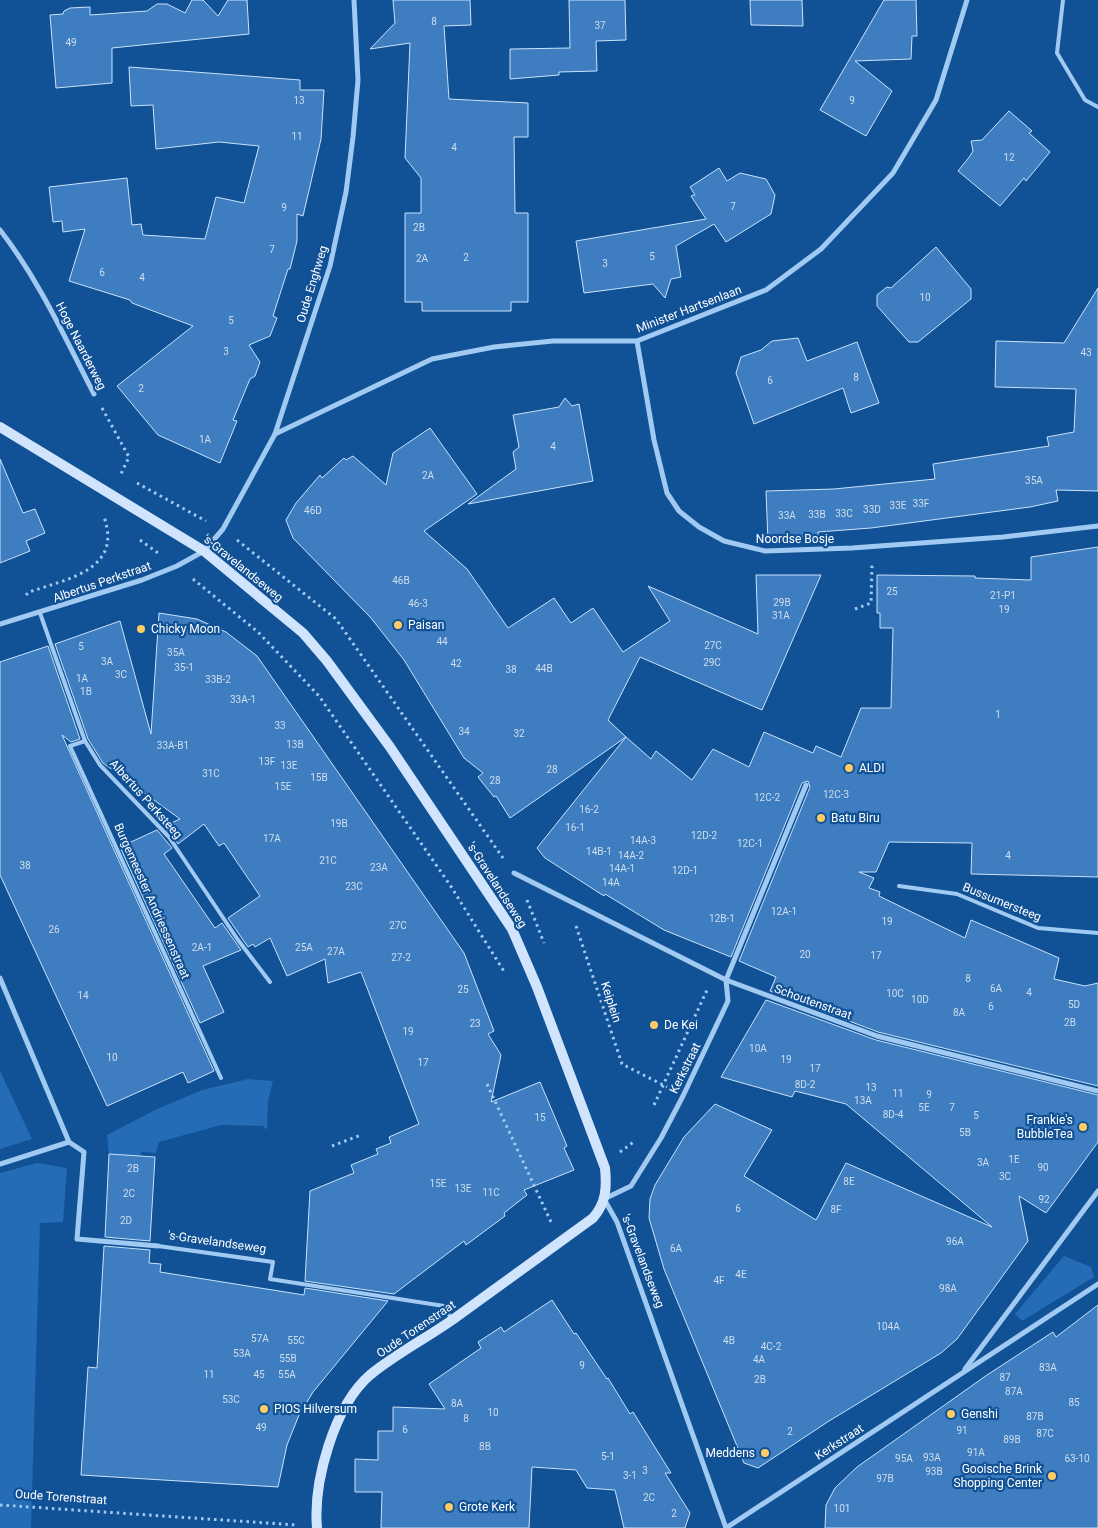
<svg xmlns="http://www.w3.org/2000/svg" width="1098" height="1528" viewBox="0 0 1098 1528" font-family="Roboto,sans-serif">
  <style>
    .green { fill: #246cb5 }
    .building { fill: #3e7dbf; stroke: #c9e3fd }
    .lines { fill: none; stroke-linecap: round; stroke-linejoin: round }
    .path { stroke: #a1caf3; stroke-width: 3; stroke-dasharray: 2.5 4; stroke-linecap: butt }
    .lane { stroke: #a1caf3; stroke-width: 4 }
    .street { stroke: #a1caf3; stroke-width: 5 }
    .secondary { stroke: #d0e5fd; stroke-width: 10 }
    .poi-dot { fill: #ffcb63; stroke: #115196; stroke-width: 2 }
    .labels { text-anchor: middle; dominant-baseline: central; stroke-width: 4.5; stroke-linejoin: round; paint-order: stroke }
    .number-label { font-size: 10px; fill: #cfdeef }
    .street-label { font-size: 12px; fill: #fff; stroke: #115196 }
    .poi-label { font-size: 12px; fill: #fff; stroke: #115196; text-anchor: start }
  </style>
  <rect width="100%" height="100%" fill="#115196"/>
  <g class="green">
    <polygon points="0,1071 32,1139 0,1149"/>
    <polygon points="248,1079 273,1081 268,1101 267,1130 263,1126 221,1125 159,1142 156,1153 141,1152 141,1156 109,1154 107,1135 155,1110 202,1090"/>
    <polygon points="37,1163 67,1168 63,1222 40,1223 31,1528 0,1528 0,1173"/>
    <polygon points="1064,1256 1091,1267 1094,1277 1022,1321 1015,1314"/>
  </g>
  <g class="building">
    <polygon points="192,0 203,0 218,16 228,0 247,0 249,34 112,48 112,83 56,88 50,15 63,14 64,11 70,8 90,7 90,15 147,11 157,4 167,4 185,13"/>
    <polygon points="393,0 470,0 471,25 444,26 449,99 528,103 528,137 514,137 515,213 528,213 528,302 511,302 511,311 422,311 422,302 405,302 405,213 421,213 421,178 405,158 410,43 370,49 395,23"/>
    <polygon points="569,0 625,0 626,40 596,41 597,71 559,72 559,75 510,79 510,49 570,48"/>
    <polygon points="750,0 802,0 803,26 751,25"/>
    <polygon points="884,0 916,0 917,36 912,36 911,59 855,61 892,91 866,136 820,110"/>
    <polygon points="129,67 300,80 300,90 324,90 321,139 303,216 297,214 297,241 290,269 288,269 273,316 277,318 270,336 249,345 260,362 255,376 250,379 233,420 237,421 220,463 158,435 117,386 193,326 132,303 130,300 69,281 85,229 63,232 62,221 53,222 49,187 127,178 132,225 141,224 143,235 205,239 216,197 244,203 259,146 219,142 156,149 153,105 131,106"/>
    <polygon points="1009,111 1032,131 1029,133 1050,152 1026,181 1024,178 1000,206 958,171 970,156 973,151 971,141 982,140"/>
    <polygon points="719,168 727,181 740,173 766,179 775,195 771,214 726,242 714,224 676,246 681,277 671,279 665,298 653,284 584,293 576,241 706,219 691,196 695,195 690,187"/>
    <polygon points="936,247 971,289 971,299 918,342 909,342 877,306 877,295 887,287 891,288"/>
    <polygon points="1098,288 1098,491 1056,490 1058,501 1030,507 871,528 818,532 818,535 768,541 766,491 834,489 935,479 933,464 1049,446 1047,437 1074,432 1076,389 995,387 996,341 1064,343"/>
    <polygon points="798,338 807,361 857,342 879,403 851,413 843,388 754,424 736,373 741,357 761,350 772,341"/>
    <polygon points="565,398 572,406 579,404 593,481 468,504 516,469 513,452 519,447 513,415 559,407"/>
    <polygon points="430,428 477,494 424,531 467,569 508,628 554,598 571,623 593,608 623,652 670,621 648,586 758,634 756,575 821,575 762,710 640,657 608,720 626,737 510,818 496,796 494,797 478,777 483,773 464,758 404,660 371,618 293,538 286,520 296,503 320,475 322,478 344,458 346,460 353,456 386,485 393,453"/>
    <polygon points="0,459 23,513 35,509 45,533 26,541 30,551 0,563"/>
    <polygon points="1098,547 1098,877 971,874 972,843 889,842 876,872 859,872 874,878 869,888 880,892 879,896 965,938 971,920 1059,958 1054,979 1085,986 1098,983 1098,1086 878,1032 770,991 776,977 739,961 810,787 808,781 802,783 731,957 664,930 605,894 604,896 545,858 537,848 626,737 651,759 656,751 692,780 713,749 749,767 764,732 813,753 816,746 841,757 861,708 891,708 893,628 880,628 880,613 877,613 877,575 975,576 975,578 1031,580 1031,557"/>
    <polygon points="159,613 197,619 226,632 257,656 464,953 494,1031 488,1034 501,1055 491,1102 540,1082 567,1146 564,1148 574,1170 524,1190 527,1195 504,1213 505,1216 466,1245 464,1241 394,1294 305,1281 310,1191 354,1173 351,1165 378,1154 376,1149 391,1143 389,1137 419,1124 361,972 328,983 325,959 287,976 270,938 255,947 253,944 248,947 228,918 260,896 224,843 219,846 204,824 178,844 164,826 180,819 103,763 88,739 55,644 120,621 151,734"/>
    <polygon points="48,646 80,739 71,742 62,735 214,1071 188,1083 183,1072 107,1106 0,875 0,662"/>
    <polygon points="157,830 172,848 164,854 215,928 222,923 241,950 203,966 224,1012 200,1023 120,847"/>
    <polygon points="766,1000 876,1040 1098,1095 1098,1142 1046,1213 1019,1196 1028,1241 957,1339 941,1353 829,1421 758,1468 744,1463 664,1269 649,1218 650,1199 655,1185 684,1137 715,1104 772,1130 744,1176 816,1220 846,1163 992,1227 846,1104 795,1091 792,1097 721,1077"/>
    <polygon points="109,1154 155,1157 150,1241 105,1237"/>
    <polygon points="104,1246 150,1250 149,1263 161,1264 160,1272 304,1295 305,1288 388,1301 313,1392 299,1415 287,1445 278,1487 81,1475 88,1367 97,1368"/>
    <polygon points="552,1300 574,1334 576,1333 607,1379 608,1378 630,1414 633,1412 671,1473 665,1473 690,1513 685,1528 624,1528 615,1490 587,1488 576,1470 532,1467 529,1528 381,1528 382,1492 355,1492 355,1459 378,1460 378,1431 393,1431 393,1407 445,1409 429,1384 481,1348 478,1342 501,1327 504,1332"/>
    <polygon points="1098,1305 1098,1528 825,1528 826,1505 835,1488 857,1467 987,1375 1053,1332 1056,1337"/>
  </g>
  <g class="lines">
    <g class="path">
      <polyline points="102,408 129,457 120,476"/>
      <polyline points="137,483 206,521"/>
      <polyline points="140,540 158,553"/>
      <polyline points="237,540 336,619 503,858"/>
      <polyline points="193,579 258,632 319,696 450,885 505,973"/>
      <path d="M26 595 29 592C67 579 123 570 104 517"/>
      <polyline points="855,609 871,603 872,565"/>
      <polyline points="527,900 544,943"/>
      <polyline points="576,926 622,1064 667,1087"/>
      <polyline points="487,1084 551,1222"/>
      <polyline points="654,1105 707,990"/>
      <polyline points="332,1146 361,1135"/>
      <polyline points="620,1152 635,1141"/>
      <polyline points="0,1505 297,1525"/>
    </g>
    <g class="lane">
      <polyline points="1063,0 1057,53 1085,100 1098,107"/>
      <polyline points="40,613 85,741 100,765 169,837 238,940 270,982"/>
      <polyline points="85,741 70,746 221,1078"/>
      <polyline points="899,886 957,894 1038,928 1098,933"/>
      <polyline points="158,1246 273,1262 270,1279 444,1306 452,1320"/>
    </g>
    <g class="street">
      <path d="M0 230C39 280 65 338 94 394"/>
      <polyline points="637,341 654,440 667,493 679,511 699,527 724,541 765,551 852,548 1003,537 1098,526"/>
      <polyline points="275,434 432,359 494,347 553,341 637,341 766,290 821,249 893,173 936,100 967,0"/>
      <polyline points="0,624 142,580 177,566 204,551 223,529 275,434 330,266 346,192 353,137 358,80 354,0"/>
      <polyline points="806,785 726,980 877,1036 1098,1091"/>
      <polyline points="514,873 726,980 728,1001 683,1096 661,1138 631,1186 604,1199 617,1222 726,1528"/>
      <polyline points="0,978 69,1142 0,1164"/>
      <polyline points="69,1142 84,1152 77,1239 158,1246"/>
      <polyline points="965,1369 1098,1191"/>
      <polyline points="726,1528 1098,1284"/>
    </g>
    <path class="secondary" d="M0 427 204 551 303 633 327 661 390 747 512 929 537 987 605 1168C607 1188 606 1203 593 1218 547 1251 501 1285 455 1318 427 1338 397 1353 370 1375 334 1406 313 1482 317 1528"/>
  </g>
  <g class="poi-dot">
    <circle cx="398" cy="625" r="5"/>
    <circle cx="141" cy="629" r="5"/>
    <circle cx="849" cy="768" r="5"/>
    <circle cx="821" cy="818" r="5"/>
    <circle cx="654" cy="1025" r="5"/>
    <circle cx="1083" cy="1127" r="5"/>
    <circle cx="264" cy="1409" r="5"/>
    <circle cx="951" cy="1414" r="5"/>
    <circle cx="765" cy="1453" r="5"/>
    <circle cx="1052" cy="1476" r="5"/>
    <circle cx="449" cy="1507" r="5"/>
  </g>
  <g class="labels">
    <g class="number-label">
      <text x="434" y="21">8</text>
      <text x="600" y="25">37</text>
      <text x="71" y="42">49</text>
      <text x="299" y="100">13</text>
      <text x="852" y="100">9</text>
      <text x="297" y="136">11</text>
      <text x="454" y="147">4</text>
      <text x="1009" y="157">12</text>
      <text x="733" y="206">7</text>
      <text x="284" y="207">9</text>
      <text x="419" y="227">2B</text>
      <text x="272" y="249">7</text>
      <text x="652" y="256">5</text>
      <text x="466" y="257">2</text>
      <text x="422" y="258">2A</text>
      <text x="605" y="263">3</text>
      <text x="102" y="272">6</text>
      <text x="142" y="277">4</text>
      <text x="925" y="297">10</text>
      <text x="231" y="320">5</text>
      <text x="226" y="351">3</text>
      <text x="1086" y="352">43</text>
      <text x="856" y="377">8</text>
      <text x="770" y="380">6</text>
      <text x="141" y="388">2</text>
      <text x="205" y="439">1A</text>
      <text x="553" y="446">4</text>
      <text x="428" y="475">2A</text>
      <text x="1034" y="480">35A</text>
      <text x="921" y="503">33F</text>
      <text x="898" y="505">33E</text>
      <text x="872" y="509">33D</text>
      <text x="313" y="510">46D</text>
      <text x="844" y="513">33C</text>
      <text x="817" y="514">33B</text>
      <text x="787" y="515">33A</text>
      <text x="401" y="580">46B</text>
      <text x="892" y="591">25</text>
      <text x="1003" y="595">21-P1</text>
      <text x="782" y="602">29B</text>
      <text x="418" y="603">46-3</text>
      <text x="1004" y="609">19</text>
      <text x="781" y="615">31A</text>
      <text x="442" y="641">44</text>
      <text x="713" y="645">27C</text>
      <text x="81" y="646">5</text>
      <text x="176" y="652">35A</text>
      <text x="107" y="661">3A</text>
      <text x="712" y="662">29C</text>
      <text x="456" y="663">42</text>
      <text x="184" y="667">35-1</text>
      <text x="544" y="668">44B</text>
      <text x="511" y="669">38</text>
      <text x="121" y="674">3C</text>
      <text x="82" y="678">1A</text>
      <text x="218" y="679">33B-2</text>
      <text x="86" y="691">1B</text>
      <text x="243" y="699">33A-1</text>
      <text x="998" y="714">1</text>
      <text x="280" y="725">33</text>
      <text x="464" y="731">34</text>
      <text x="519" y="733">32</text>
      <text x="295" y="744">13B</text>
      <text x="173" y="745">33A-B1</text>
      <text x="267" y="761">13F</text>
      <text x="289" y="765">13E</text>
      <text x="552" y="769">28</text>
      <text x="211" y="773">31C</text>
      <text x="319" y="777">15B</text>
      <text x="495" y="780">28</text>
      <text x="283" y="786">15E</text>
      <text x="836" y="794">12C-3</text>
      <text x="767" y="797">12C-2</text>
      <text x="589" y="809">16-2</text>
      <text x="339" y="823">19B</text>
      <text x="575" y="827">16-1</text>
      <text x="704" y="835">12D-2</text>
      <text x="272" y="838">17A</text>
      <text x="643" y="840">14A-3</text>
      <text x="750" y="843">12C-1</text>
      <text x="599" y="851">14B-1</text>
      <text x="631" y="855">14A-2</text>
      <text x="1008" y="855">4</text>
      <text x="328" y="860">21C</text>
      <text x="25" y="865">38</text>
      <text x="379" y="867">23A</text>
      <text x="622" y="868">14A-1</text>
      <text x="685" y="870">12D-1</text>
      <text x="611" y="882">14A</text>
      <text x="354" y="886">23C</text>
      <text x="784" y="911">12A-1</text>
      <text x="722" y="918">12B-1</text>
      <text x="887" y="921">19</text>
      <text x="398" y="925">27C</text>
      <text x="54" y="929">26</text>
      <text x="202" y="947">2A-1</text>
      <text x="304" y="947">25A</text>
      <text x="336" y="951">27A</text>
      <text x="805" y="954">20</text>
      <text x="876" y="955">17</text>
      <text x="401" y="957">27-2</text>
      <text x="968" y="978">8</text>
      <text x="996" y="988">6A</text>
      <text x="463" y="989">25</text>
      <text x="1029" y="992">4</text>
      <text x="895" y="993">10C</text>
      <text x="83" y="995">14</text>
      <text x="920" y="999">10D</text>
      <text x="1074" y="1004">5D</text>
      <text x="991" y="1006">6</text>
      <text x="959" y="1012">8A</text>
      <text x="1070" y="1022">2B</text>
      <text x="475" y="1023">23</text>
      <text x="408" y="1031">19</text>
      <text x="758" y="1048">10A</text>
      <text x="112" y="1057">10</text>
      <text x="786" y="1059">19</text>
      <text x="423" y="1062">17</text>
      <text x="815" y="1068">17</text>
      <text x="805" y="1084">8D-2</text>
      <text x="871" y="1087">13</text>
      <text x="898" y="1093">11</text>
      <text x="929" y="1094">9</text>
      <text x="863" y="1100">13A</text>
      <text x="924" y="1107">5E</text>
      <text x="952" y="1107">7</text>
      <text x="893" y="1114">8D-4</text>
      <text x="976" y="1115">5</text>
      <text x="540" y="1117">15</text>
      <text x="965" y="1132">5B</text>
      <text x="1014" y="1159">1E</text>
      <text x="983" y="1162">3A</text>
      <text x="1043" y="1167">90</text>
      <text x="133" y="1168">2B</text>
      <text x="1005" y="1176">3C</text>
      <text x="849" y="1181">8E</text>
      <text x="438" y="1183">15E</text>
      <text x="463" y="1188">13E</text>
      <text x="491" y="1192">11C</text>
      <text x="129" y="1193">2C</text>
      <text x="1044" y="1199">92</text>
      <text x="738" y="1208">6</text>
      <text x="836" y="1209">8F</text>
      <text x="126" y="1220">2D</text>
      <text x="955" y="1241">96A</text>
      <text x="676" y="1248">6A</text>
      <text x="741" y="1274">4E</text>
      <text x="719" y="1280">4F</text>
      <text x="948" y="1288">98A</text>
      <text x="888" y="1326">104A</text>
      <text x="260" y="1338">57A</text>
      <text x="296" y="1340">55C</text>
      <text x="729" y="1340">4B</text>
      <text x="771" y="1346">4C-2</text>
      <text x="242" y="1353">53A</text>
      <text x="288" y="1358">55B</text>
      <text x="759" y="1359">4A</text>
      <text x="582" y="1365">9</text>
      <text x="1048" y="1367">83A</text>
      <text x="209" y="1374">11</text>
      <text x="259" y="1374">45</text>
      <text x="287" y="1374">55A</text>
      <text x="1005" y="1377">87</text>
      <text x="760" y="1379">2B</text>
      <text x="1014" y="1391">87A</text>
      <text x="231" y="1399">53C</text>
      <text x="1074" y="1402">85</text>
      <text x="457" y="1403">8A</text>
      <text x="493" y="1412">10</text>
      <text x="1035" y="1416">87B</text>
      <text x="466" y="1418">8</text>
      <text x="261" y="1427">49</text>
      <text x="405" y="1429">6</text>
      <text x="962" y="1430">91</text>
      <text x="790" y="1431">2</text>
      <text x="1045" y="1433">87C</text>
      <text x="1012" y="1439">89B</text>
      <text x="485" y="1446">8B</text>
      <text x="976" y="1452">91A</text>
      <text x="608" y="1456">5-1</text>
      <text x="932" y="1457">93A</text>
      <text x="904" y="1458">95A</text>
      <text x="1077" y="1458">63-10</text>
      <text x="645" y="1470">3</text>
      <text x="934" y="1471">93B</text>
      <text x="630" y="1475">3-1</text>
      <text x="885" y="1478">97B</text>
      <text x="649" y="1497">2C</text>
      <text x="842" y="1508">101</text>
      <text x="674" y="1513">2</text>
    </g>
    <g class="street-label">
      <text transform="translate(312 284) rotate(-73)">Oude Enghweg</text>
      <text transform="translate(689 309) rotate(-21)">Minister Hartsenlaan</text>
      <text transform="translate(81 346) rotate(63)">Hoge Naarderweg</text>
      <text x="795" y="539">Noordse Bosje</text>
      <text transform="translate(243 568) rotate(39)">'s-Gravelandseweg</text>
      <text transform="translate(102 582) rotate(-19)">Albertus Perkstraat</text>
      <text transform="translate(146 799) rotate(48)">Albertus Perksteeg</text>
      <text transform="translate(497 885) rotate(57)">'s-Gravelandseweg</text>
      <text transform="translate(152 901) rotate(66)">Burgemeester Andriessenstraat</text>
      <text transform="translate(1002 902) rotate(22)">Bussumersteeg</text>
      <text transform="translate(611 1002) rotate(72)">Keiplein</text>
      <text transform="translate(813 1002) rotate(20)">Schoutenstraat</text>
      <text transform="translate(685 1068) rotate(-64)">Kerkstraat</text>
      <text transform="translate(217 1242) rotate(8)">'s-Gravelandseweg</text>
      <text transform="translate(643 1261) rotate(69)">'s-Gravelandseweg</text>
      <text transform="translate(416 1329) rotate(-34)">Oude Torenstraat</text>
      <text transform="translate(839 1442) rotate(-33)">Kerkstraat</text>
      <text transform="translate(61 1497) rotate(4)">Oude Torenstraat</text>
    </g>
    <g class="poi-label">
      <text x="408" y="625">Paisan</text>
      <text x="151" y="629">Chicky Moon</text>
      <text x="859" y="768">ALDI</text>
      <text x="831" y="818">Batu Biru</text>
      <text x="664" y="1025">De Kei</text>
      <text x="1073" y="1120" text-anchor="end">Frankie's<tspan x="1073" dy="14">BubbleTea</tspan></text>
      <text x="274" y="1409">PIOS Hilversum</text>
      <text x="961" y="1414">Genshi</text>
      <text x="755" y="1453" text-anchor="end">Meddens</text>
      <text x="1042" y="1469" text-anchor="end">Gooische Brink<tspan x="1042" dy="14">Shopping Center</tspan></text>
      <text x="459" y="1507">Grote Kerk</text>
    </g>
  </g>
</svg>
